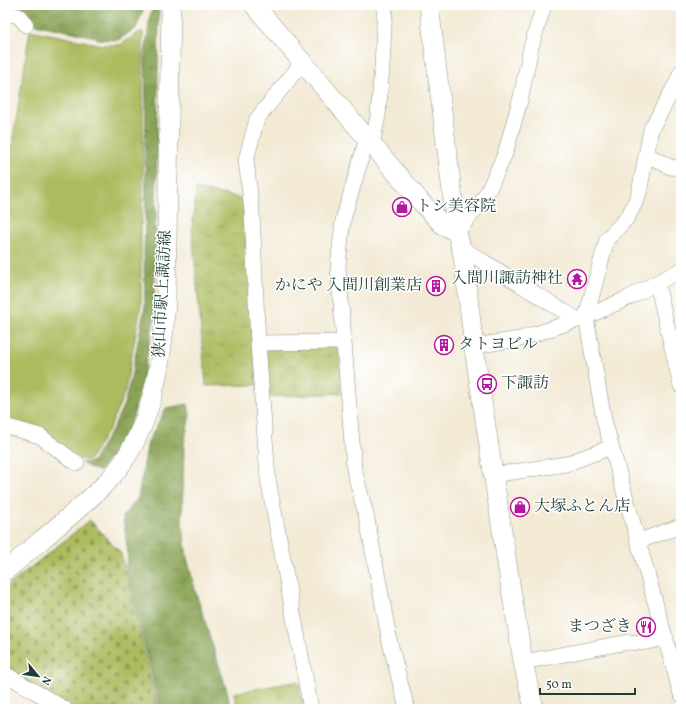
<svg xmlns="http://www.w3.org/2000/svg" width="686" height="714" viewBox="0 0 686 714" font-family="Vollkorn,'Noto Serif JP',serif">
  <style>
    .green { fill: #acbb5e; stroke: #667c49 }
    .forest { fill: url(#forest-crowns); stroke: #547044 }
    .cemetery { fill: url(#cemetery-stones); stroke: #667c49 }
    .park { fill: url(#park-tufts); stroke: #667c49 }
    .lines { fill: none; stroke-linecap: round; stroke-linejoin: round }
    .minor-casing { stroke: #899484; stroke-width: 16 }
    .tertiary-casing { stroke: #899484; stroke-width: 20 }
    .minor { stroke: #fff; stroke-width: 15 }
    .tertiary { stroke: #fff; stroke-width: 19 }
    .labels { text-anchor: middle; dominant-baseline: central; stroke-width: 3; stroke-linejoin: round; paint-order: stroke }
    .poi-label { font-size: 16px; fill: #1f3d34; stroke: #fff; text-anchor: start }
    .street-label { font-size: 16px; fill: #1f3d34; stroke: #fff }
  </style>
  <defs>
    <pattern id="forest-crowns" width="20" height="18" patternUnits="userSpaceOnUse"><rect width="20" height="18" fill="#89a355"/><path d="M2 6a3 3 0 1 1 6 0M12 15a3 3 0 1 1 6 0" fill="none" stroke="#6f8647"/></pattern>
    <pattern id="cemetery-stones" width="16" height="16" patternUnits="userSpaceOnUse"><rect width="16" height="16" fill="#acbb5e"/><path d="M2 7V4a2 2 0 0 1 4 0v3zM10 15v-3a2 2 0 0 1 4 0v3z" fill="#8b994e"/></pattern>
    <pattern id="park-tufts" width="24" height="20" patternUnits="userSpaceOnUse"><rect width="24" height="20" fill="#acbb5e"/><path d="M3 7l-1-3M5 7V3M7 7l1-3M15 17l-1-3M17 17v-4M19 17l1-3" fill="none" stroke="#8b994e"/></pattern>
  </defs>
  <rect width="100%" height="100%" fill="#fff"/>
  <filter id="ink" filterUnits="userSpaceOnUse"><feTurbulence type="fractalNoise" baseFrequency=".025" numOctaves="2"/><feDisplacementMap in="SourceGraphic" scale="8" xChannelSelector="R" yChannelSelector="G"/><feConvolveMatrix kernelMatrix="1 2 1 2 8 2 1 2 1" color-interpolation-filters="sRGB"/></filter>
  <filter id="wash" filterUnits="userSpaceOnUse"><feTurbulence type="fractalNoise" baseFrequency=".012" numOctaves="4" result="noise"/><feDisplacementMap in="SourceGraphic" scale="16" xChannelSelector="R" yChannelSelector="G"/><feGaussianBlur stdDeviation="0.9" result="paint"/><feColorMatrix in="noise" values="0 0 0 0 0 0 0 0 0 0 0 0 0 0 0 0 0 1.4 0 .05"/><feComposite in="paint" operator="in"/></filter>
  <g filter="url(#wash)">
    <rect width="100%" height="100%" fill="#f3ead5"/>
    <polygon class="green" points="30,30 102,45 120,45 140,32 143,32 143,194 141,226 141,306 125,391 110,427 89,460 81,460 5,421 5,191"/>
    <g class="forest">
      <polygon points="5,5 145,5 136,28 118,40 97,39 96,37 34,24 5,8"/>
      <polygon points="154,5 159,5 156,223 155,224 156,228 154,320 140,391 133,417 126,433 113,454 99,472 95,468 94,470 81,463 91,462 94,459 113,428 124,404 131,378 145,306 144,255 146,194 145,145 146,106 145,55 150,16"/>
      <polygon points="188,404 190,415 184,444 182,522 187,558 196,593 228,694 230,709 160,709 126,567 128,554 123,516 138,498 148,442 166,408"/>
    </g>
    <polygon class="cemetery" points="90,520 121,553 158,709 68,709 5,671 5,588"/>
    <g class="park">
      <polygon points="196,189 246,199 257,385 206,386 192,230"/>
      <polygon points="334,346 339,350 341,393 268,397 264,353 268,349"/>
      <polygon points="681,641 681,667 675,643"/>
      <polygon points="298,681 304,709 237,709 234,693"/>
    </g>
  </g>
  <g filter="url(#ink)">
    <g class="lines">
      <g class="minor-casing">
        <g id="minor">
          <polyline points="5,13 19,16 26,25"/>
          <polyline points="302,63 257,119 246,160 252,212 258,343 268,479 311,709"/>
          <polyline points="681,72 676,84 651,129 639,193 633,207 627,218 607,239 586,317 604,420 681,694"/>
          <polyline points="367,138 343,220 338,266 354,469 367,519 390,643 407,709"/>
          <polyline points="372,144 378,116 382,67 385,5"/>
          <polyline points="646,154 670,167 681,168"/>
          <polyline points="457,232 480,204 489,189 505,154 521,97 531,47 544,5"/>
          <polyline points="460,247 578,320"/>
          <polyline points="657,283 681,386"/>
          <polyline points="258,343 343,342"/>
          <polyline points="474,346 520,339 586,317 628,298 681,270"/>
          <polyline points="5,426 40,436 72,460 77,463"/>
          <polyline points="493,475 566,464 611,447"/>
          <polyline points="639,541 681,526"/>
          <polyline points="523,662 628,642 642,643 666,638"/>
          <polyline points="5,674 65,709"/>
        </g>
      </g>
      <g class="tertiary-casing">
        <g id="tertiary">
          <polyline points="254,5 420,201 443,225 457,232"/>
          <polyline points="429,5 457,232 463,256 475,355 510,583 523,662 534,709"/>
          <path d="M5 571C27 553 48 534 70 516 89 499 109 483 123 462 155 414 163 355 166 299L171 5"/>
        </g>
      </g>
      <use href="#minor" class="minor"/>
      <use href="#tertiary" class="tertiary"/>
    </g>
  </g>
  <defs>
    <g id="shop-ring" transform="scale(1)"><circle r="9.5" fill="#fff" stroke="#b5179e" stroke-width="1.5"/><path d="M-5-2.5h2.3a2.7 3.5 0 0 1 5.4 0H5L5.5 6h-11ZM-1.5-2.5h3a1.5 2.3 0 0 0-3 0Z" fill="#b5179e"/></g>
    <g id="temple-ring" transform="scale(1)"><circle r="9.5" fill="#fff" stroke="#b5179e" stroke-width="1.5"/><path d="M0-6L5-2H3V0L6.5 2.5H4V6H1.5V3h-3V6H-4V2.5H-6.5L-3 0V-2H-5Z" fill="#b5179e"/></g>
    <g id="building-ring" transform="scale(1)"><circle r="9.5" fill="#fff" stroke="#b5179e" stroke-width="1.5"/><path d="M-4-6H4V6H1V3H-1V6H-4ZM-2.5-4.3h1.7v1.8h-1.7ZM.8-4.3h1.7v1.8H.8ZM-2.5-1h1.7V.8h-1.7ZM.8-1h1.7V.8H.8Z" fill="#b5179e"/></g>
    <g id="bus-ring" transform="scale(1)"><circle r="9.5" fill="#fff" stroke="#b5179e" stroke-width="1.5"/><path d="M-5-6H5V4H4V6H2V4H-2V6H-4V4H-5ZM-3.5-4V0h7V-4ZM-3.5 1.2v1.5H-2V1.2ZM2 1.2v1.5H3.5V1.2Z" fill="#b5179e"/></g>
    <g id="restaurant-ring" transform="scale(1)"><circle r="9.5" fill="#fff" stroke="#b5179e" stroke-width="1.5"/><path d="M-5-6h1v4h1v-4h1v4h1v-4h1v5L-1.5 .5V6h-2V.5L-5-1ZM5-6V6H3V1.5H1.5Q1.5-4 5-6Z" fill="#b5179e"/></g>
  </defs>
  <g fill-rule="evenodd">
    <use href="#shop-ring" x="402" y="207"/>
    <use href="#temple-ring" x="577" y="279"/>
    <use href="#building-ring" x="436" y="286"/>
    <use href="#building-ring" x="444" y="345"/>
    <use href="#bus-ring" x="487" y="384"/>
    <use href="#shop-ring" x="520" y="507"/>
    <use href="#restaurant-ring" x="646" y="627"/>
  </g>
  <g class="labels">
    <g class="poi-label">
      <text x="416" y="207">トシ美容院</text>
      <text x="563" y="279" text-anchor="end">入間川諏訪神社</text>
      <text x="422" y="286" text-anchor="end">かにや 入間川創業店</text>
      <text x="458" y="345">タトヨビル</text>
      <text x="501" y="384">下諏訪</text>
      <text x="534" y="507">大塚ふとん店</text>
      <text x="632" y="627" text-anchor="end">まつざき</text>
    </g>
    <g class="street-label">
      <text transform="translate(163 294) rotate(-87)">狭山市駅上諏訪線</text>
    </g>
  </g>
  <rect width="686" height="714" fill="none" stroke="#fff" stroke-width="20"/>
  <g transform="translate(38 676) rotate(119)" stroke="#ffffff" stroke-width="3" paint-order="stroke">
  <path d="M0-3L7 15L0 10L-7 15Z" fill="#1f3d34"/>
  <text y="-6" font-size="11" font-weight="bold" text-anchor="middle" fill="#1f3d34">N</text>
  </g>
  <path d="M540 688v6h95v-6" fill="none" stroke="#1f3d34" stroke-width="2"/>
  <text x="546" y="688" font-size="12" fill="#1f3d34" stroke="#ffffff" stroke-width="3" paint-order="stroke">50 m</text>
</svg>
